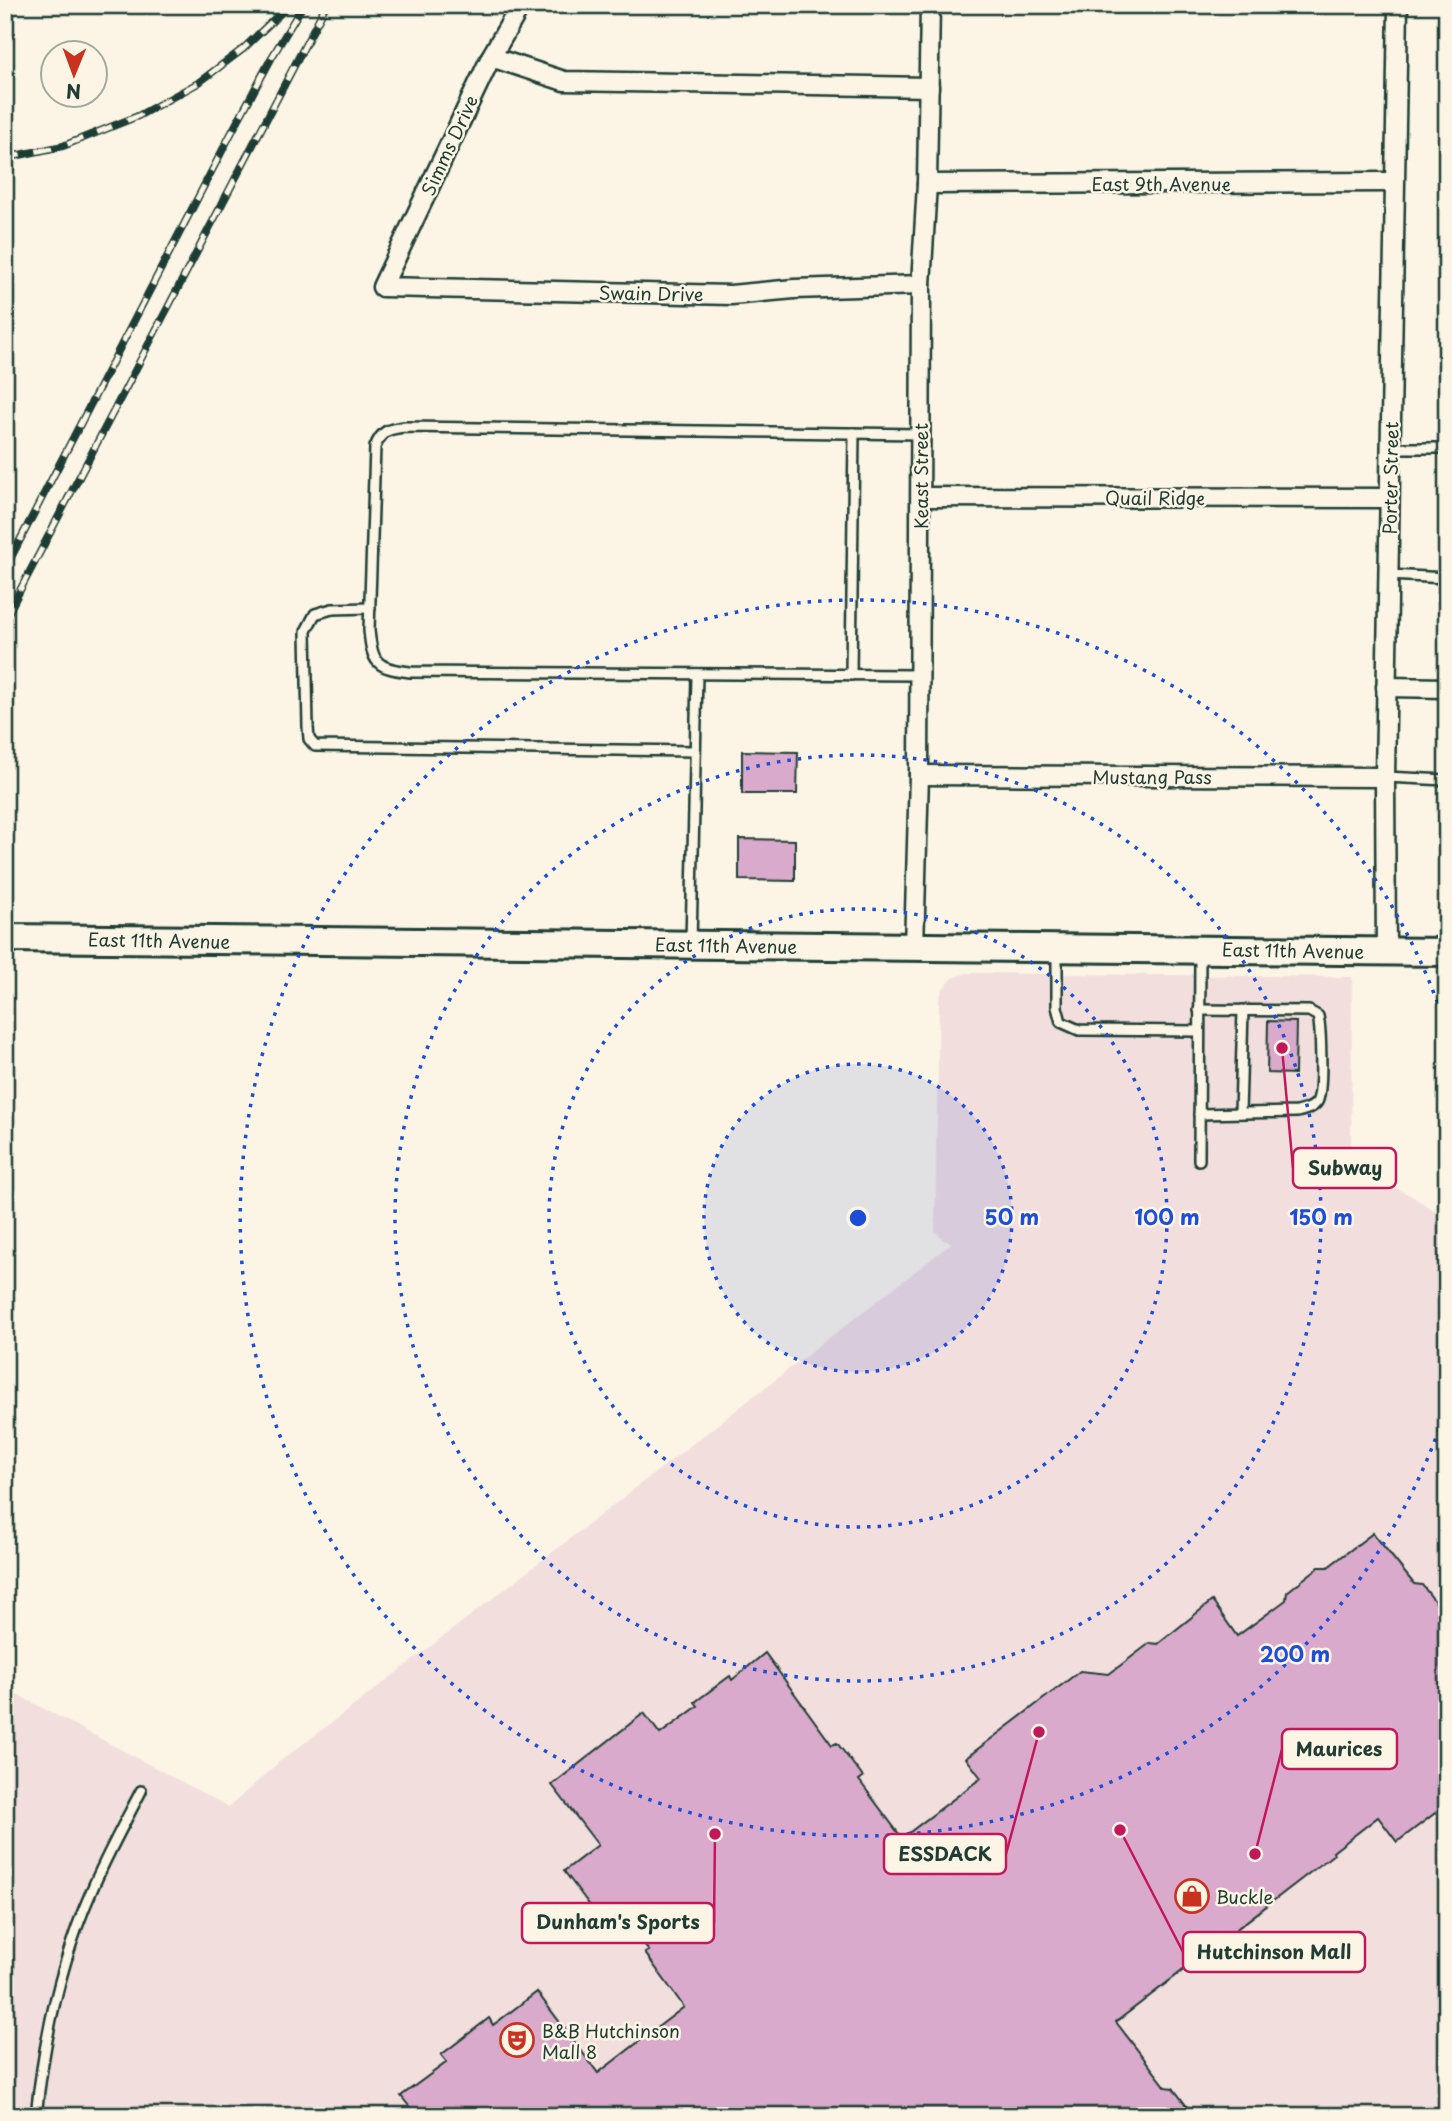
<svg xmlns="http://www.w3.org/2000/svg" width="1452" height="2121" viewBox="0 0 1452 2121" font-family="'Playpen Sans',sans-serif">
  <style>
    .built { fill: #f2dedd }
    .building { fill: #d9aacb; stroke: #1f3d34; stroke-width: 2 }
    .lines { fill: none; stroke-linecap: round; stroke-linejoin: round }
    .lane-casing { stroke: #1f3d34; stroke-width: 14 }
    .street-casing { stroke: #1f3d34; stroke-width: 23 }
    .secondary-casing { stroke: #1f3d34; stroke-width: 32 }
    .lane { stroke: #fcf5e5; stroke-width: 9 }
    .street { stroke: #fcf5e5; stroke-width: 18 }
    .secondary { stroke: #fcf5e5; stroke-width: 26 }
    .rail-casing { stroke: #1f3d34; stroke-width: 8 }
    .rail { stroke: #fcf5e5; stroke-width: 5; stroke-dasharray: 16; stroke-linecap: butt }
    .ring { fill: none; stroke: #1d4ed8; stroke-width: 3.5; stroke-dasharray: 3.5 7 }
    .labels { text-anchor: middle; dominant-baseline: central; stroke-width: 5; stroke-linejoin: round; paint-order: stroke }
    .street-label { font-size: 18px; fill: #1f3d34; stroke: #fcf5e5 }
    .poi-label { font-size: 18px; fill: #1f3d34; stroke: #fcf5e5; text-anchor: start }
    .centre { fill: #1d4ed8; stroke: #fcf5e5; stroke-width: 3.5 }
    .ring-label { font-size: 21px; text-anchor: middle; font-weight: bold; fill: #1d4ed8; stroke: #fcf5e5; stroke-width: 5; stroke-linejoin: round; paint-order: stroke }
    .leader { fill: none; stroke: #c2185b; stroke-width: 2.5 }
    .callout-dot { fill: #c2185b; stroke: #fcf5e5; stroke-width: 2.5 }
    .callout { fill: #fcf5e5; stroke: #c2185b; stroke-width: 2.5 }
    .callout-label { font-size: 19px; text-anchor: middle; font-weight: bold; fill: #1f3d34 }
  </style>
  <rect width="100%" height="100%" fill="#fcf5e5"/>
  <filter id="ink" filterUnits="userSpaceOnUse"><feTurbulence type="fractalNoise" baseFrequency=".0143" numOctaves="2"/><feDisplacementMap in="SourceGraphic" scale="14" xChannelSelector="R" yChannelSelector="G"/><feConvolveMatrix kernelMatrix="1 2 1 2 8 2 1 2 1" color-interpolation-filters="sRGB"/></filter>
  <g filter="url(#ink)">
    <polygon class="built" points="966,973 1352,977 1351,1167 1410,1195 1447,1219 1447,2116 5,2116 5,1688 229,1807 279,1762 355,1705 952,1243 944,1240 935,1231 939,1000 943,988 953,978"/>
    <g class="building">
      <polygon points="742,751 798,752 797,794 742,794"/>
      <polygon points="739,839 795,840 795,881 739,880"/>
      <polygon points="1268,1021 1296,1022 1295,1074 1267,1073"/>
      <polygon points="1373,1533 1414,1584 1422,1585 1444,1613 1443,1621 1447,1626 1447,1804 1397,1842 1378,1817 1333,1852 1334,1854 1116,2022 1166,2087 1173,2088 1194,2116 417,2116 401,2096 447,2062 441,2055 489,2018 493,2025 537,1992 598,2073 684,2007 645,1953 649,1951 623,1919 609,1931 564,1871 598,1845 552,1785 644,1713 660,1734 698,1706 695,1702 730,1676 732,1680 765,1653 832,1745 837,1743 863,1777 859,1780 902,1838 981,1778 966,1758 1080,1671 1109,1674 1150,1643 1158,1644 1212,1601 1237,1636 1286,1600 1287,1592 1319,1567 1328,1567"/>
    </g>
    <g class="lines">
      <g class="lane-casing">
        <g id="lane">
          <polyline points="1390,448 1447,448"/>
          <polyline points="1388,575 1447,578"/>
          <polyline points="370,608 332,609 315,614 306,631 308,727 309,739 315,746 695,751"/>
          <polyline points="851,675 854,433"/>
          <path d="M919 675 410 672C377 668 372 664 369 630L375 447C382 430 388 429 405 427L921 434"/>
          <polyline points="1385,777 1447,780"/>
          <polyline points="691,943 697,674"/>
          <polyline points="1057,951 1057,1007 1061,1022 1079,1030 1199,1031"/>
          <polyline points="1240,1113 1243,1010"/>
          <path d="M1199 1114 1297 1112C1304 1110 1312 1109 1317 1102 1323 1092 1321 1029 1318 1016L1309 1011 1199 1010"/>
          <polyline points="1199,1160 1200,951"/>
          <path d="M36 2116C44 2039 60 1963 91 1892 105 1858 124 1824 141 1791"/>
        </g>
      </g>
      <g class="street-casing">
        <g id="street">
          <polyline points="521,5 491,57 382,287 731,295 794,289 921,285"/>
          <polyline points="491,57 564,81 929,87"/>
          <polyline points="927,184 1394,182"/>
          <polyline points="921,497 1389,498"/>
          <polyline points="1386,687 1447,688"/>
          <polyline points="919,775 1385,777"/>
          <polyline points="914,947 919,775 921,285 927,184 930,5"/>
          <polyline points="1386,951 1385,777 1398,5"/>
        </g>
      </g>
      <g class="secondary-casing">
        <polyline id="secondary" points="5,938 1447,952"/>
      </g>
      <use href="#lane" class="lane"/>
      <use href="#street" class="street"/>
      <use href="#secondary" class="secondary"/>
      <g class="rail-casing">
        <g id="rail">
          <polyline points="5,158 63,146 138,116 198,83 243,49 289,5"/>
          <polyline points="5,569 234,128 272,57 303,5"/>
          <polyline points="5,619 326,5"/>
        </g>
      </g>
      <use href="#rail" class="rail"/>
    </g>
  </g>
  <circle cx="858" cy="1218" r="154" fill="#1d4ed8" fill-opacity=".12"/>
  <g class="ring">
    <circle cx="858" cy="1218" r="154"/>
    <circle cx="858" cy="1218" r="309"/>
    <circle cx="858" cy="1218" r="463"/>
    <path d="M1446 1409A618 618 0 1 1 1446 1027"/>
  </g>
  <defs>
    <g id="shop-ring" transform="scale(1.75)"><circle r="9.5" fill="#fcf5e5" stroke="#c8321e" stroke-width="1.5"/><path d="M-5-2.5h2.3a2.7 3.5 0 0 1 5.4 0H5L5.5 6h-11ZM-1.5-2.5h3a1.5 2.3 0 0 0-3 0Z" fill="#c8321e"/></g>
    <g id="theatre-ring" transform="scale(1.75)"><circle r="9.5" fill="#fcf5e5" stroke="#c8321e" stroke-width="1.5"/><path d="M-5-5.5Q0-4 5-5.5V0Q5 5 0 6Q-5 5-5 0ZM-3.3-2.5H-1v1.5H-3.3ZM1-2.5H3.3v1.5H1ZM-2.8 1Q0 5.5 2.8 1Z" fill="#c8321e"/></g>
  </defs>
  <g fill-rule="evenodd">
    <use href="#shop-ring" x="1192" y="1896"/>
    <use href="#theatre-ring" x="517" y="2040"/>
  </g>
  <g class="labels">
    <g class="street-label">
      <text transform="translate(449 145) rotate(-65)">Simms Drive</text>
      <text x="1161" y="183">East 9th Avenue</text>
      <text transform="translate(651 293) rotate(1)">Swain Drive</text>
      <text transform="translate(920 476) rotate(-90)">Keast Street</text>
      <text transform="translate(1390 478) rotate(-89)">Porter Street</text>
      <text x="1155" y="497">Quail Ridge</text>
      <text x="1152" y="776">Mustang Pass</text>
      <text transform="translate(159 940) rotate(1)">East 11th Avenue</text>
      <text transform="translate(726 945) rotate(1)">East 11th Avenue</text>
      <text transform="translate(1293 950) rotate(1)">East 11th Avenue</text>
    </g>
    <g class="poi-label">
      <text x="1216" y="1896">Buckle</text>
      <text x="542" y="2030">B&amp;B Hutchinson<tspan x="542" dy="21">Mall 8</tspan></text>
    </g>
  </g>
  <circle cx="858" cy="1218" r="10" class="centre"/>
  <g class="ring-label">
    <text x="1012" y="1225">50 m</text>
    <text x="1167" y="1225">100 m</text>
    <text x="1321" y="1225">150 m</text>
    <text x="1295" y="1662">200 m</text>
  </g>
  <path class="leader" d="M1282 1048L1293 1168M1255 1854L1282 1749M1039 1732L1006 1854M715 1834L714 1923M1120 1830L1183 1952"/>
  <g class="callout-dot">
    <circle cx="1282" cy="1048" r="7"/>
    <circle cx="1255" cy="1854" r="7"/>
    <circle cx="1039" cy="1732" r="7"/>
    <circle cx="715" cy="1834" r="7"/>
    <circle cx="1120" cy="1830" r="7"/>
  </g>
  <g class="callout">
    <rect x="1293" y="1148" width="103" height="40" rx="7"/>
    <rect x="1282" y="1729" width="115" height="40" rx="7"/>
    <rect x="884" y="1834" width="122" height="40" rx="7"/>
    <rect x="522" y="1903" width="192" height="40" rx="7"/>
    <rect x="1183" y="1932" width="182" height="40" rx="7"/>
  </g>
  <g class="callout-label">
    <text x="1345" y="1175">Subway</text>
    <text x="1339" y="1756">Maurices</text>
    <text x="945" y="1861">ESSDACK</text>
    <text x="618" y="1929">Dunham's Sports</text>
    <text x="1274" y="1959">Hutchinson Mall</text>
  </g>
  <rect width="1452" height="2121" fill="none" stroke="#fcf5e5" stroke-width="28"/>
  <rect x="14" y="14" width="1424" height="2093" fill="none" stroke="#1f3d34" stroke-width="2.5" filter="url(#ink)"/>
  <g transform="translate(74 74) rotate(181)"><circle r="33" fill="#fcf5e5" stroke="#a4ab9e" stroke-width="2"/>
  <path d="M0-5L12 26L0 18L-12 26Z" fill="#c8321e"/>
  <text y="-10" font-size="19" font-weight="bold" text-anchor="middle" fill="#1f3d34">N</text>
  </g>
</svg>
